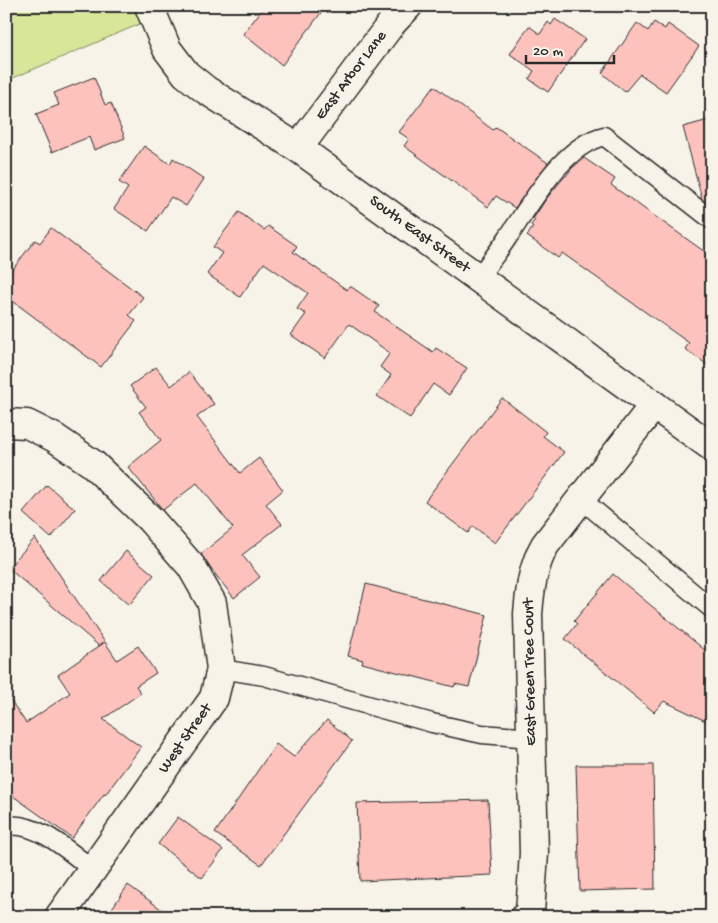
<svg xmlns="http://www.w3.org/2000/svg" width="718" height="923" viewBox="0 0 718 923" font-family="'Gochi Hand',sans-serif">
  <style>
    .green { fill: #d7e699; stroke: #818862 }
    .building { fill: #fec2bd; stroke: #2b2b2b }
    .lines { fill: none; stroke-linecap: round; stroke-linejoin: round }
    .lane-casing { stroke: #2b2b2b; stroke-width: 21 }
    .street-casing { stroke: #2b2b2b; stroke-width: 31 }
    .lane { stroke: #f7f3e8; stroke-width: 18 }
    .street { stroke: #f7f3e8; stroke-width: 28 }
    .labels { text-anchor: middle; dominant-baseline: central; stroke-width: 4; stroke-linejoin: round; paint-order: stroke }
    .street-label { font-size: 16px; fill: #2b2b2b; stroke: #f7f3e8 }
  </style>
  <rect width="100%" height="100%" fill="#f7f3e8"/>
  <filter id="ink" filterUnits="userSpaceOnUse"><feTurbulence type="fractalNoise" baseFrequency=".02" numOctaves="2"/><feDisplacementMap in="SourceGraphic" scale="10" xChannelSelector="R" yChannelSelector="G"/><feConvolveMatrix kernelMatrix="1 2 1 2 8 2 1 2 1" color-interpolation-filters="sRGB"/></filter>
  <g filter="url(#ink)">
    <polygon class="green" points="6,6 149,6 154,18 6,81"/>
    <g class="building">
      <polygon points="265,6 326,6 282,65 243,34"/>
      <polygon points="555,19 585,39 548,92 529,79 534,71 510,54 529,26 540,34 548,22 551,25"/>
      <polygon points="654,22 665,29 668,24 699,46 666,92 640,74 625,92 602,73 637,23 648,31"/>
      <polygon points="94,77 105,105 111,103 125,138 94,150 89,137 52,152 36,114 59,105 54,93"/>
      <polygon points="434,86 493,130 496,127 548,163 515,208 496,196 488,207 404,146 409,139 399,132"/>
      <polygon points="712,119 712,206 711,206 702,199 683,127"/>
      <polygon points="144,146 170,164 173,158 204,179 186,206 171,197 148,231 114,209 128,188 119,182"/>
      <polygon points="584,158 615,179 611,185 712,257 712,368 685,349 689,343 562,253 558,258 527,236 533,227 531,225 535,220 533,219 546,199 565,176 566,176 572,168"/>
      <polygon points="239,212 264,230 268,226 297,246 293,252 347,290 350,286 379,306 375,312 433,352 436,348 467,368 449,395 433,384 410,418 377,396 391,375 380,367 390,353 349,324 325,358 291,335 306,314 297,309 308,293 264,263 240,297 207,274 222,253 213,247"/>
      <polygon points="51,228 143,297 129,315 136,321 101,367 6,296 6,278 35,240 40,243"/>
      <polygon points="156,367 171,386 189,372 214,404 197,417 240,473 259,458 283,490 266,504 282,524 242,555 260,577 234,598 211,569 201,554 233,528 197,483 163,510 128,467 161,440 139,412 146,407 130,386"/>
      <polygon points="502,398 546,432 543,436 564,452 495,543 473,526 468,533 425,501"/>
      <polygon points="47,485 75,509 51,538 23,513"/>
      <polygon points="35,538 104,641 99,646 8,568"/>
      <polygon points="126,551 154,575 129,605 101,581"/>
      <polygon points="613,574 712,656 712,724 664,701 654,712 565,639 577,624 574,621"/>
      <polygon points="366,584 487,615 469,687 455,684 454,687 362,663 363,660 348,656"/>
      <polygon points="105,642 117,660 138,646 156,673 136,686 141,693 103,719 141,747 105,795 104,794 72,838 6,791 6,694 26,723 70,693 58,675"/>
      <polygon points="327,720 352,741 261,865 215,833 276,744 294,757"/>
      <polygon points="576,765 653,765 655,889 580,891"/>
      <polygon points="488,800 492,875 360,881 357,803"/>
      <polygon points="178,817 223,850 202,878 158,844"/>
      <polygon points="128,885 172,917 106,917"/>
    </g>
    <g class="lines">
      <g class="lane-casing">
        <g id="lane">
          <path d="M478 278C488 264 499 251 508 237 531 204 562 146 604 136L712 220"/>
          <polyline points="581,499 712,609"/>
          <polyline points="221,669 264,676 432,723 482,734 532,738"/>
          <path d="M6 826C37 821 70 852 93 870"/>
        </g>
      </g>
      <g class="street-casing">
        <g id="street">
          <polyline points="149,6 167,49 186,74 206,90 298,148 712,447"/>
          <polyline points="298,148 391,24 408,6"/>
          <polyline points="6,423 27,424 55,438 93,464 150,519 191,566 212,603 221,669 214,698 59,917"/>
          <path d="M525 917 530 913 534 853 528 614C530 589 533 566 545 545L654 405"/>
        </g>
      </g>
      <use href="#lane" class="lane"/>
      <use href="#street" class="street"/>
    </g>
  </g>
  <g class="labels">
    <g class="street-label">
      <text transform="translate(352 76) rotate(-53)">East Arbor Lane</text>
      <text transform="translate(419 235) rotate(36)">South East Street</text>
      <text transform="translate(531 672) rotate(-91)">East Green Tree Court</text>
      <text transform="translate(186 739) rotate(-55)">West Street</text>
    </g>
  </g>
  <rect width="718" height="923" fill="none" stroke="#f7f3e8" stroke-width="25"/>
  <rect x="12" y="12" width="693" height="898" fill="none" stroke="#2b2b2b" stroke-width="2" filter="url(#ink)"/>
  <path d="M526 55v8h88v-8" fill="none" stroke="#2b2b2b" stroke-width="2.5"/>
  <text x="533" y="55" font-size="15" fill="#2b2b2b" stroke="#f7f3e8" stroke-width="4" paint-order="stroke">20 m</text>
</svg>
